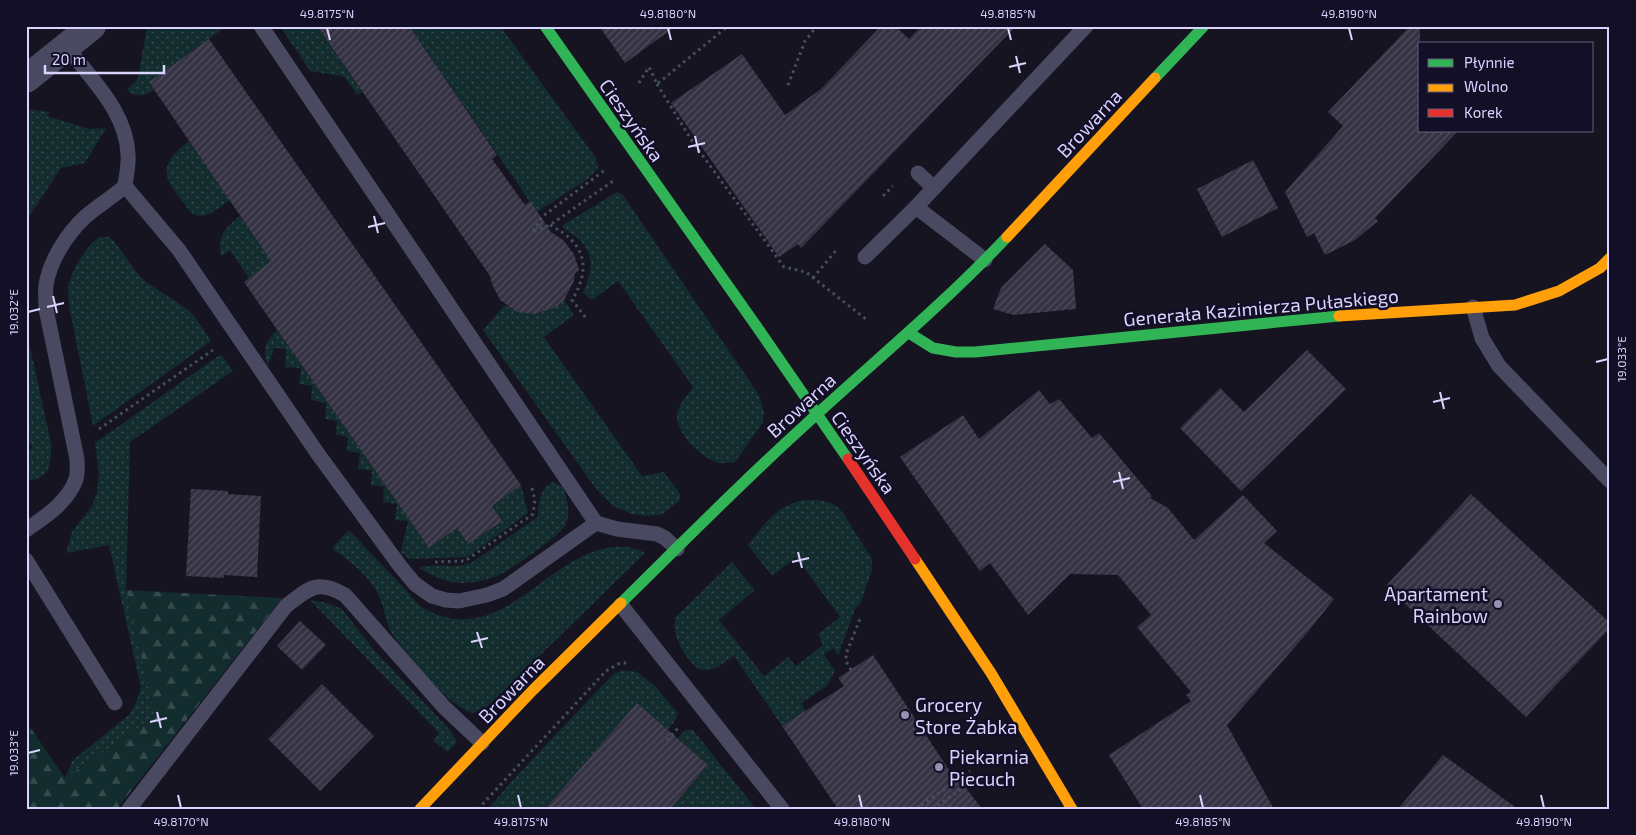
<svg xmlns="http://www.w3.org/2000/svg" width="1636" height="835" viewBox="0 0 1636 835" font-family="'Exo 2',sans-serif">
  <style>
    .green { fill: url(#green-dots) }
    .forest { fill: url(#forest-firs) }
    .building { fill: url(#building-hatch) }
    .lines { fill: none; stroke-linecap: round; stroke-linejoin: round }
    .path { stroke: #44505f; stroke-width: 3; stroke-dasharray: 2.5 4; stroke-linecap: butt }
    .lane { stroke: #4a4962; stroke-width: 15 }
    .street { stroke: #4a4962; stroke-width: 28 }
    .fast { stroke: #30b455; stroke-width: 11 }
    .slow { stroke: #ff9f0a; stroke-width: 11 }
    .jam { stroke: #e5322d; stroke-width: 11 }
    .ticks { fill: none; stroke: #d9d4ff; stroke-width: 2 }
    .poi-dot { fill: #9591b1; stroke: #130f26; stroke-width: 2 }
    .labels { text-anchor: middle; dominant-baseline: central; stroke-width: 5; stroke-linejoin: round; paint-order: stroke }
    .street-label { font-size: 19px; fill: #d9d4ff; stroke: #130f26 }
    .poi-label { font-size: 19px; fill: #d9d4ff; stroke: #130f26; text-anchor: start }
    .neatline { fill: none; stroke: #d9d4ff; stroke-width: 2 }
    .ticks-label { font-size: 12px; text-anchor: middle; fill: #d9d4ff }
  </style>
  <defs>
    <pattern id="green-dots" width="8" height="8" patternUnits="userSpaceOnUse" patternTransform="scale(1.25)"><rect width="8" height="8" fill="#132c2d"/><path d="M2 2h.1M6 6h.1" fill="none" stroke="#354a4c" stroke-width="1.8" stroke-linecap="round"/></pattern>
    <pattern id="forest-firs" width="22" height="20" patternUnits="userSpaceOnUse" patternTransform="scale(1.25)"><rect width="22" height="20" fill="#132c2d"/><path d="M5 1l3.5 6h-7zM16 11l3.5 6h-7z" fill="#354a4c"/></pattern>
    <pattern id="building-hatch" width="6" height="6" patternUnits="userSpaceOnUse" patternTransform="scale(1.25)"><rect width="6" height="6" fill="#343243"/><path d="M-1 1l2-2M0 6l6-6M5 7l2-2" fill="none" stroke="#514f5f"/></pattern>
  </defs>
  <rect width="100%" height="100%" fill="#161421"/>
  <g class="green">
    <path d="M147 26H227L149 82 154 90C145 96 136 98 127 90L138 78Z"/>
    <polygon points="280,26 317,26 362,92 357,95 345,77 310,71"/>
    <polygon points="409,26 500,26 596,158 598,168 589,178 537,212"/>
    <polygon points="26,109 50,112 47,116 89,129 106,128 85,163 61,168 30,215 26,233"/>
    <path d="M189 141 230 200C221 206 211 216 199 216 191 215 187 207 182 201 160 174 161 162 189 141Z"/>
    <path d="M617 192 623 195 759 395 764 412 763 422 735 462C730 462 724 464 719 463 702 459 676 434 677 415 677 406 688 395 693 387L618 281 592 300 583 293C596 263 593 245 563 228V225Z"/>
    <path d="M240 216 272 262 249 278 230 250 221 256C217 236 225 228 240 216Z"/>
    <path d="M100 237H108L114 241 138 274 146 282 187 309 196 318 211 341 93 426 69 305C69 299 68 293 68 288 70 273 86 245 100 237Z"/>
    <path d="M564 300 574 315 544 337 642 476 664 472 680 494V500L661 515 646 516 631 514 613 506 596 489 483 330 505 305 518 312 520 311C538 314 550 312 564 300Z"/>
    <path d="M26 329 51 443C51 464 52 478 26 481V455L32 447 26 438Z"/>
    <path d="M277 330 429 548 457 528 468 544 501 521 492 506 521 485 528 513 467 557 409 559 401 552 408 521 395 520 397 504 383 502 384 487 371 485 372 471 358 469 360 453 347 451 348 437 336 435 337 421 325 419 326 403 311 400 312 386 299 384 301 368 285 367 286 349 274 348 268 366C262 350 265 341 277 330Z"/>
    <polygon points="221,354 233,371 130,442 126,590 155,717 65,778 72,761 129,715 136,703 141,687 109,545 66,553 72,532 92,506 97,492 99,473 95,443"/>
    <path d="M553 482 563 487C567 498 571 512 566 524 561 535 512 569 499 575 488 580 474 583 462 583 446 583 433 576 419 568 436 562 454 570 471 563L538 517C538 504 540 487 553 482Z"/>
    <path d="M803 500H819L829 502 838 507 845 516 872 559V570L861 602 855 609 838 656 834 648 824 654 835 671 827 686 801 703 806 711 782 726 734 656C725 661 715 672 703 670 691 669 676 641 675 630 674 626 675 621 675 618L732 562 755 590 719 620 764 676 788 657 796 666 823 645 818 634 840 617 796 557 772 576 748 545C765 524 774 507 803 500Z"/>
    <path d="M349 530C367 549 385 568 404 588 410 594 417 605 425 609 503 650 544 555 613 547 625 546 635 547 645 553L487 707C481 711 477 714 470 712 449 706 401 650 390 630 384 616 383 599 374 587 363 571 347 559 332 548Z"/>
    <polygon points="310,600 327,603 342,609 374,650 450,730 457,742 448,752 433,741 439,733"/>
    <polygon points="622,670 637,672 655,686 677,712 676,719 668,730 637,704 555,797 567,809 488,809 512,781 613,674"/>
    <polygon points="685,730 693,730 756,809 670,809 708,766 678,738"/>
  </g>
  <polygon class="forest" points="126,590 282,598 117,809 26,809 26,721 65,778 155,717"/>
  <g class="building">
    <polygon points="317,26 409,26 497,155 492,159 525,205 530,201 551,232 563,240 574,254 579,270 575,273 574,281 564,300 556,307 535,314 517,312 500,300 492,284 490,276"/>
    <polygon points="599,26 676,26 625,63"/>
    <polygon points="881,26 895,26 909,39 921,26 1016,26 801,248 798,244 779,257 671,103 742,54 785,115 821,89"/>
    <polygon points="1410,26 1420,26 1420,131 1458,131 1375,218 1378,221 1355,240 1325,255 1314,233 1307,237 1285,192 1343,126 1328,112"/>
    <polygon points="209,39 521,485 492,506 502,521 468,544 457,528 429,548 244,282 271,261 149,82"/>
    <polygon points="1253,160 1278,208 1222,237 1197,189"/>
    <polygon points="1045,244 1073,270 1076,309 1014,315 993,309 1001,288"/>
    <polygon points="1307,350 1346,389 1241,491 1180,428 1220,388 1244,412"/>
    <polygon points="1039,390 1050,404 1059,399 1092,438 1099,433 1152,496 1150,498 1168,508 1194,540 1243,495 1277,531 1264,543 1334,599 1307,633 1227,725 1274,809 1143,809 1109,755 1191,701 1186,695 1191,692 1137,627 1151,615 1118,575 1070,574 1028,615 990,563 980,571 900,457 963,415 979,439"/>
    <polygon points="191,489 228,491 228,494 261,496 257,577 224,575 224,578 186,576"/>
    <polygon points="1471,494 1610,623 1610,628 1526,717 1386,586"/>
    <polygon points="300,621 326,645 302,670 277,646"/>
    <polygon points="873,655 953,776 955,774 982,809 838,809 782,726 844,686 838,678"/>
    <polygon points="322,684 374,736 320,791 268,739"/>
    <polygon points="637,703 708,765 670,809 545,809"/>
    <polygon points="1443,755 1518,809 1398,809"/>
  </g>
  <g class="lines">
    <g class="path">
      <polyline points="639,83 649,67 657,84 728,26"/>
      <polyline points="657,84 692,141 784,267 806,272 867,320"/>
      <polyline points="788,85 805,41 817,26"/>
      <polyline points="883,196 893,186"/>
      <path d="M550 225C585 243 592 267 572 300L586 318"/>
      <polyline points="533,231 543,216 605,170"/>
      <polyline points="534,231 550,225 613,181"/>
      <polyline points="813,278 838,248"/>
      <polyline points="99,429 213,350"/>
      <polyline points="435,562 465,561 533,514 535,500 531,485"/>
      <polyline points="851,670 846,661 846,654 860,619"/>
      <polyline points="667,740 680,726"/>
      <polyline points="478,809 606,671 620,663 630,663"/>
      <polyline points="916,809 970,771"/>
      <polyline points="932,809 976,779"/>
    </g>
    <g class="lane">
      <path d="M67 47C91 79 127 112 128 155 129 165 126 176 125 186L179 250 318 454 400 566 415 584 432 596 446 600 459 601 487 595 503 589 596 523 261 26"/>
      <polyline points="918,173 934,188"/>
      <polyline points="865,257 916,207"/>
      <polyline points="985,260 916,207 1086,26"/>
      <polyline points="1473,307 1482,338 1499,366 1610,481"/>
      <polyline points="596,523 617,529 657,534 665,538 677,549"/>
      <path d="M26 530C46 516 68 502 76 479 78 473 77 465 77 459L46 309C46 301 45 292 46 285 50 260 67 234 85 217 96 207 113 197 125 186"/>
      <polyline points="26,560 115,703"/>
      <polyline points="621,605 782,809"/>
      <path d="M129 809 286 606C309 588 317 579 345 595L444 707 482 743"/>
    </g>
    <polyline class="street" points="26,79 92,26"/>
    <g class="fast">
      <polyline points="545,26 757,327 848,459"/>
      <polyline points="1155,78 1204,26"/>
      <polyline points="909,333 933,348 956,352 975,352 1339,316"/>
      <path d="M621 603C681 544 741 483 804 426 872 363 943 305 1007 237"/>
    </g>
    <g class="slow">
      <polyline points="1007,237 1155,78"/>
      <polyline points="1339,316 1515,305 1559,291 1600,268 1610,258"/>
      <polyline points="915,559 991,673 1072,809"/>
      <polyline points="420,809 533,690 621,603"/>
    </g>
    <polyline class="jam" points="848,459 915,559"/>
  </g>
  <path class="ticks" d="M327 28 330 40M668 28 671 40M1008 28 1011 40M1349 28 1352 40M1016 56 1020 73M1009 67 1026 63M695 136 699 153M688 147 705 143M374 216 378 233M368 227 385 223M53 296 57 313M47 307 64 303M28 312 40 309M1596 362 1608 359M1440 392 1444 409M1433 402 1450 398M1119 472 1123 489M1113 482 1130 478M798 552 802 568M792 562 809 558M477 632 482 648M471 642 488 638M157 712 161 728M150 722 167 718M28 753 40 750M178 795 181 808M518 795 521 808M859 795 862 808M1200 795 1203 808M1541 795 1544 808"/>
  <g class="poi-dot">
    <circle cx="1498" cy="604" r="5"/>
    <circle cx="905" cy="715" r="5"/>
    <circle cx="939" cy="767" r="5"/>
  </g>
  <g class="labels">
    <g class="street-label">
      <text transform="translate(632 120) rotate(55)">Cieszyńska</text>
      <text transform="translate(1089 123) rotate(-47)">Browarna</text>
      <text transform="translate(1261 307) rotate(-5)">Generała Kazimierza Pułaskiego</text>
      <text transform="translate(801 405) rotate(-42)">Browarna</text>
      <text transform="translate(864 452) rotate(55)">Cieszyńska</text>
      <text transform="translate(511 689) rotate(-46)">Browarna</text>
    </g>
    <g class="poi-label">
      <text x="1488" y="593" text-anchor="end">Apartament<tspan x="1488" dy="22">Rainbow</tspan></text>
      <text x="915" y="704">Grocery<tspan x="915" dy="22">Store Żabka</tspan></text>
      <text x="949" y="756">Piekarnia<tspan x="949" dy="22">Piecuch</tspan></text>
    </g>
  </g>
  <rect width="1636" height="835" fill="none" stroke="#130f26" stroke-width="55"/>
  <rect x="1418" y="42" width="175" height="90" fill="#130f26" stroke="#625e7d"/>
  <rect x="1428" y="59" width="25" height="8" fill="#30b455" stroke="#625e7d"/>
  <text x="1464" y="68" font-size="15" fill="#d9d4ff">Płynnie</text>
  <rect x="1428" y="84" width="25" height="8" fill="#ff9f0a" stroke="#625e7d"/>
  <text x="1464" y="92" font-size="15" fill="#d9d4ff">Wolno</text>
  <rect x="1428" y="109" width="25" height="8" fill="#e5322d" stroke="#625e7d"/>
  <text x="1464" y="118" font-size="15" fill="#d9d4ff">Korek</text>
  <path d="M45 65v8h119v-8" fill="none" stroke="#d9d4ff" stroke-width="2.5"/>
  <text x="52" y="65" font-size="15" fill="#d9d4ff" stroke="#130f26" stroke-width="4" paint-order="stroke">20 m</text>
  <rect x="28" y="28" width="1580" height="780" class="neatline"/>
  <g class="ticks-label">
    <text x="327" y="18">49.8175°N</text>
    <text x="668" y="18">49.8180°N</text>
    <text x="1008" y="18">49.8185°N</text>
    <text x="1349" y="18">49.8190°N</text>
    <text transform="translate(14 312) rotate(-90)" y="4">19.032°E</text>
    <text transform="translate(1622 359) rotate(-90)" y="4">19.033°E</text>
    <text transform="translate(14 753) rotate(-90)" y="4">19.033°E</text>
    <text x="181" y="826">49.8170°N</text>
    <text x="521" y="826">49.8175°N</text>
    <text x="862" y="826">49.8180°N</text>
    <text x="1203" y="826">49.8185°N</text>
    <text x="1544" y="826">49.8190°N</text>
  </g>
</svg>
